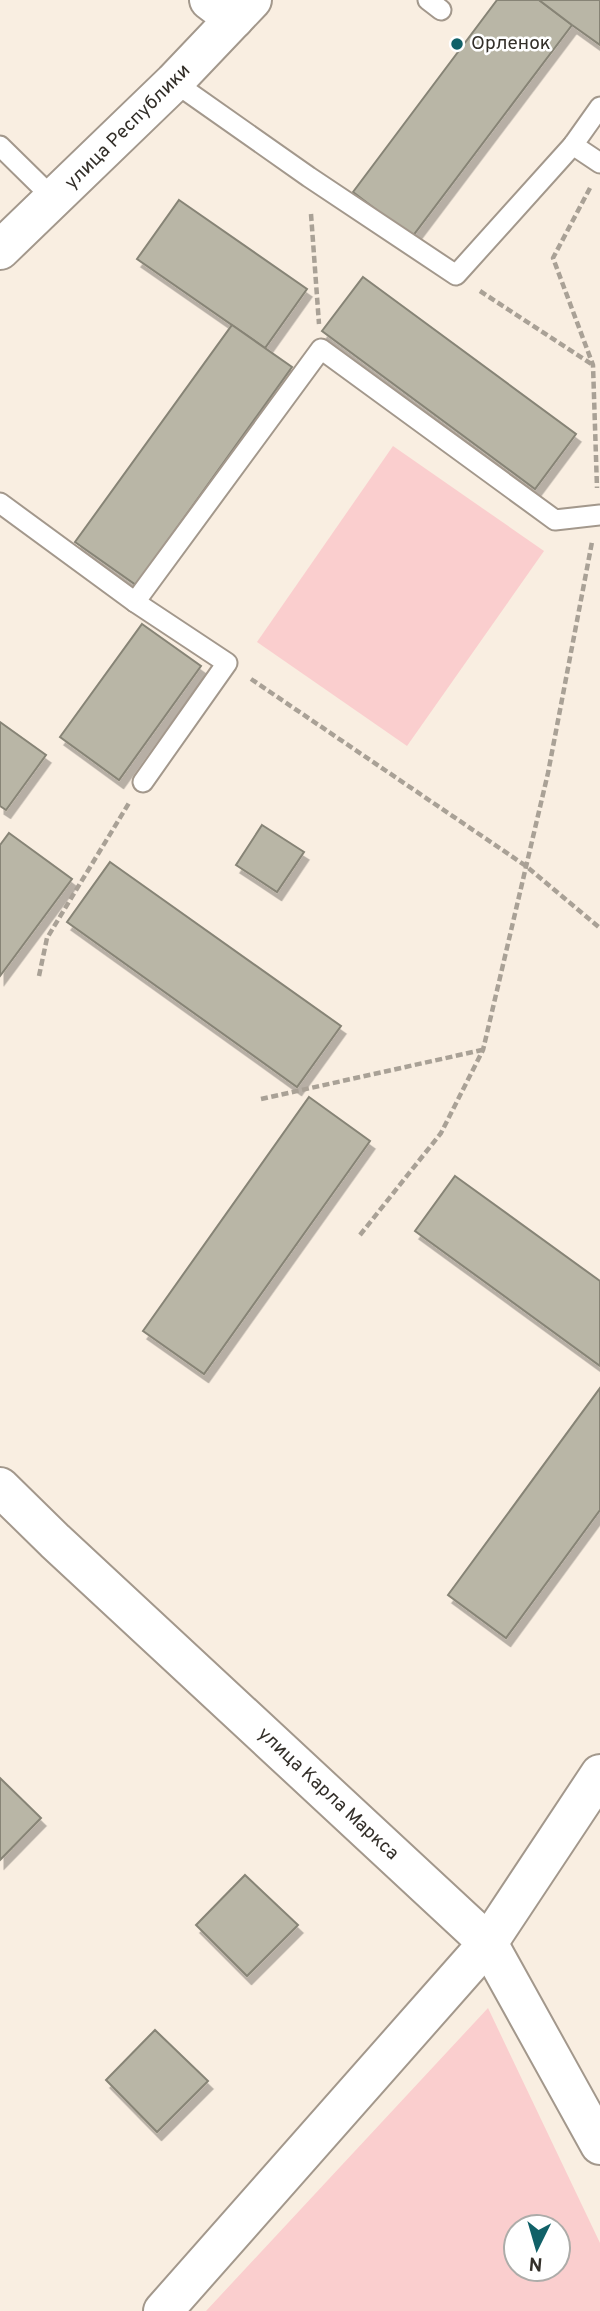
<svg xmlns="http://www.w3.org/2000/svg" width="600" height="2311" viewBox="0 0 600 2311" font-family="Overpass,sans-serif">
  <style>
    .green { fill: #facece; fill-rule: evenodd }
    .building { fill: #b9b6a6; stroke: #878476; stroke-width: 2; filter: url(#shadow) }
    .lines { fill: none; stroke-linecap: round; stroke-linejoin: round }
    .service-casing { stroke: #a3988c; stroke-width: 23 }
    .minor-casing { stroke: #a3988c; stroke-width: 42 }
    .tertiary-casing { stroke: #a3988c; stroke-width: 42 }
    .path { stroke: #a9a196; stroke-width: 4.5; stroke-dasharray: 7 3.5; stroke-linecap: butt }
    .service { stroke: #fff; stroke-width: 19 }
    .minor { stroke: #fff; stroke-width: 38 }
    .tertiary { stroke: #fff; stroke-width: 38 }
    .poi-dot { fill: #116168; stroke: #fff; stroke-width: 2.5 }
    .labels { text-anchor: middle; dominant-baseline: central; stroke-width: 5; stroke-linejoin: round; paint-order: stroke }
    .poi-label { font-size: 19px; fill: #332f29; stroke: #fff; text-anchor: start }
    .street-label { font-size: 19px; fill: #332f29; stroke: #fff }
  </style>
  <defs>
    <filter id="shadow"><feDropShadow dx="4.5" dy="8" stdDeviation="0" flood-color="#0004"/></filter>
  </defs>
  <rect width="100%" height="100%" fill="#f9eee1"/>
  <g class="green">
    <polygon points="393,446 544,551 407,746 257,642"/>
    <path d="M488 2008 600 2243V2311H206ZM558 2227V2269H516V2227Z"/>
  </g>
  <g class="building">
    <polygon points="497,0 539,0 572,25 412,237 353,192"/>
    <polygon points="539,0 600,0 600,45 572,25"/>
    <polygon points="179,200 307,289 265,348 137,259"/>
    <polygon points="363,277 576,434 535,489 322,331"/>
    <polygon points="232,325 292,367 136,585 75,542"/>
    <polygon points="142,624 201,666 119,780 60,737"/>
    <polygon points="0,722 46,755 6,810 0,806"/>
    <polygon points="262,825 304,852 277,892 236,865"/>
    <polygon points="9,833 72,879 0,976 0,845"/>
    <polygon points="110,862 341,1026 297,1087 67,922"/>
    <polygon points="309,1097 370,1141 204,1374 143,1331"/>
    <polygon points="455,1176 600,1281 600,1366 415,1231"/>
    <polygon points="600,1388 600,1510 506,1638 448,1595"/>
    <polygon points="0,1778 41,1818 0,1860"/>
    <polygon points="245,1875 298,1925 247,1976 196,1925"/>
    <polygon points="155,2030 208,2081 157,2132 106,2080"/>
  </g>
  <g class="lines">
    <g class="service-casing">
      <g id="service">
        <polyline points="428,0 441,10"/>
        <polyline points="174,82 309,177 456,275 573,145 600,107"/>
        <polyline points="573,145 600,163"/>
        <polyline points="0,146 54,199"/>
        <polyline points="0,503 135,602 227,663 143,782"/>
        <polyline points="135,602 321,349 555,520 600,515"/>
      </g>
    </g>
    <g class="minor-casing">
      <polyline id="minor" points="209,0 234,19"/>
    </g>
    <g class="tertiary-casing">
      <g id="tertiary">
        <polyline points="0,250 174,82 252,0"/>
        <polyline points="0,1487 55,1541 488,1943 600,2145"/>
        <polyline points="163,2311 488,1943 600,1774"/>
      </g>
    </g>
    <g class="path">
      <polyline points="590,188 553,258 593,365 597,488"/>
      <polyline points="311,214 319,324"/>
      <polyline points="480,291 593,365"/>
      <polyline points="251,679 526,866 600,928"/>
      <polyline points="39,976 47,938 129,803"/>
      <polyline points="261,1099 482,1050"/>
      <polyline points="360,1235 441,1133 483,1050 548,773 592,542"/>
    </g>
    <use href="#service" class="service"/>
    <use href="#minor" class="minor"/>
    <use href="#tertiary" class="tertiary"/>
  </g>
  <circle class="poi-dot" cx="457" cy="44" r="7"/>
  <g class="labels">
    <g class="poi-label">
      <text x="471" y="44">Орленок</text>
    </g>
    <g class="street-label">
      <text transform="translate(128 127) rotate(-45)">улица Республики</text>
      <text transform="translate(328 1794) rotate(43)">улица Карла Маркса</text>
    </g>
  </g>
  <g transform="translate(537 2248) rotate(185)"><circle r="33" fill="#ffffff" stroke="#adaca9" stroke-width="2"/>
  <path d="M0-5L12 26L0 18L-12 26Z" fill="#116168"/>
  <text y="-10" font-size="19" font-weight="bold" text-anchor="middle" fill="#332f29">N</text>
  </g>
</svg>
